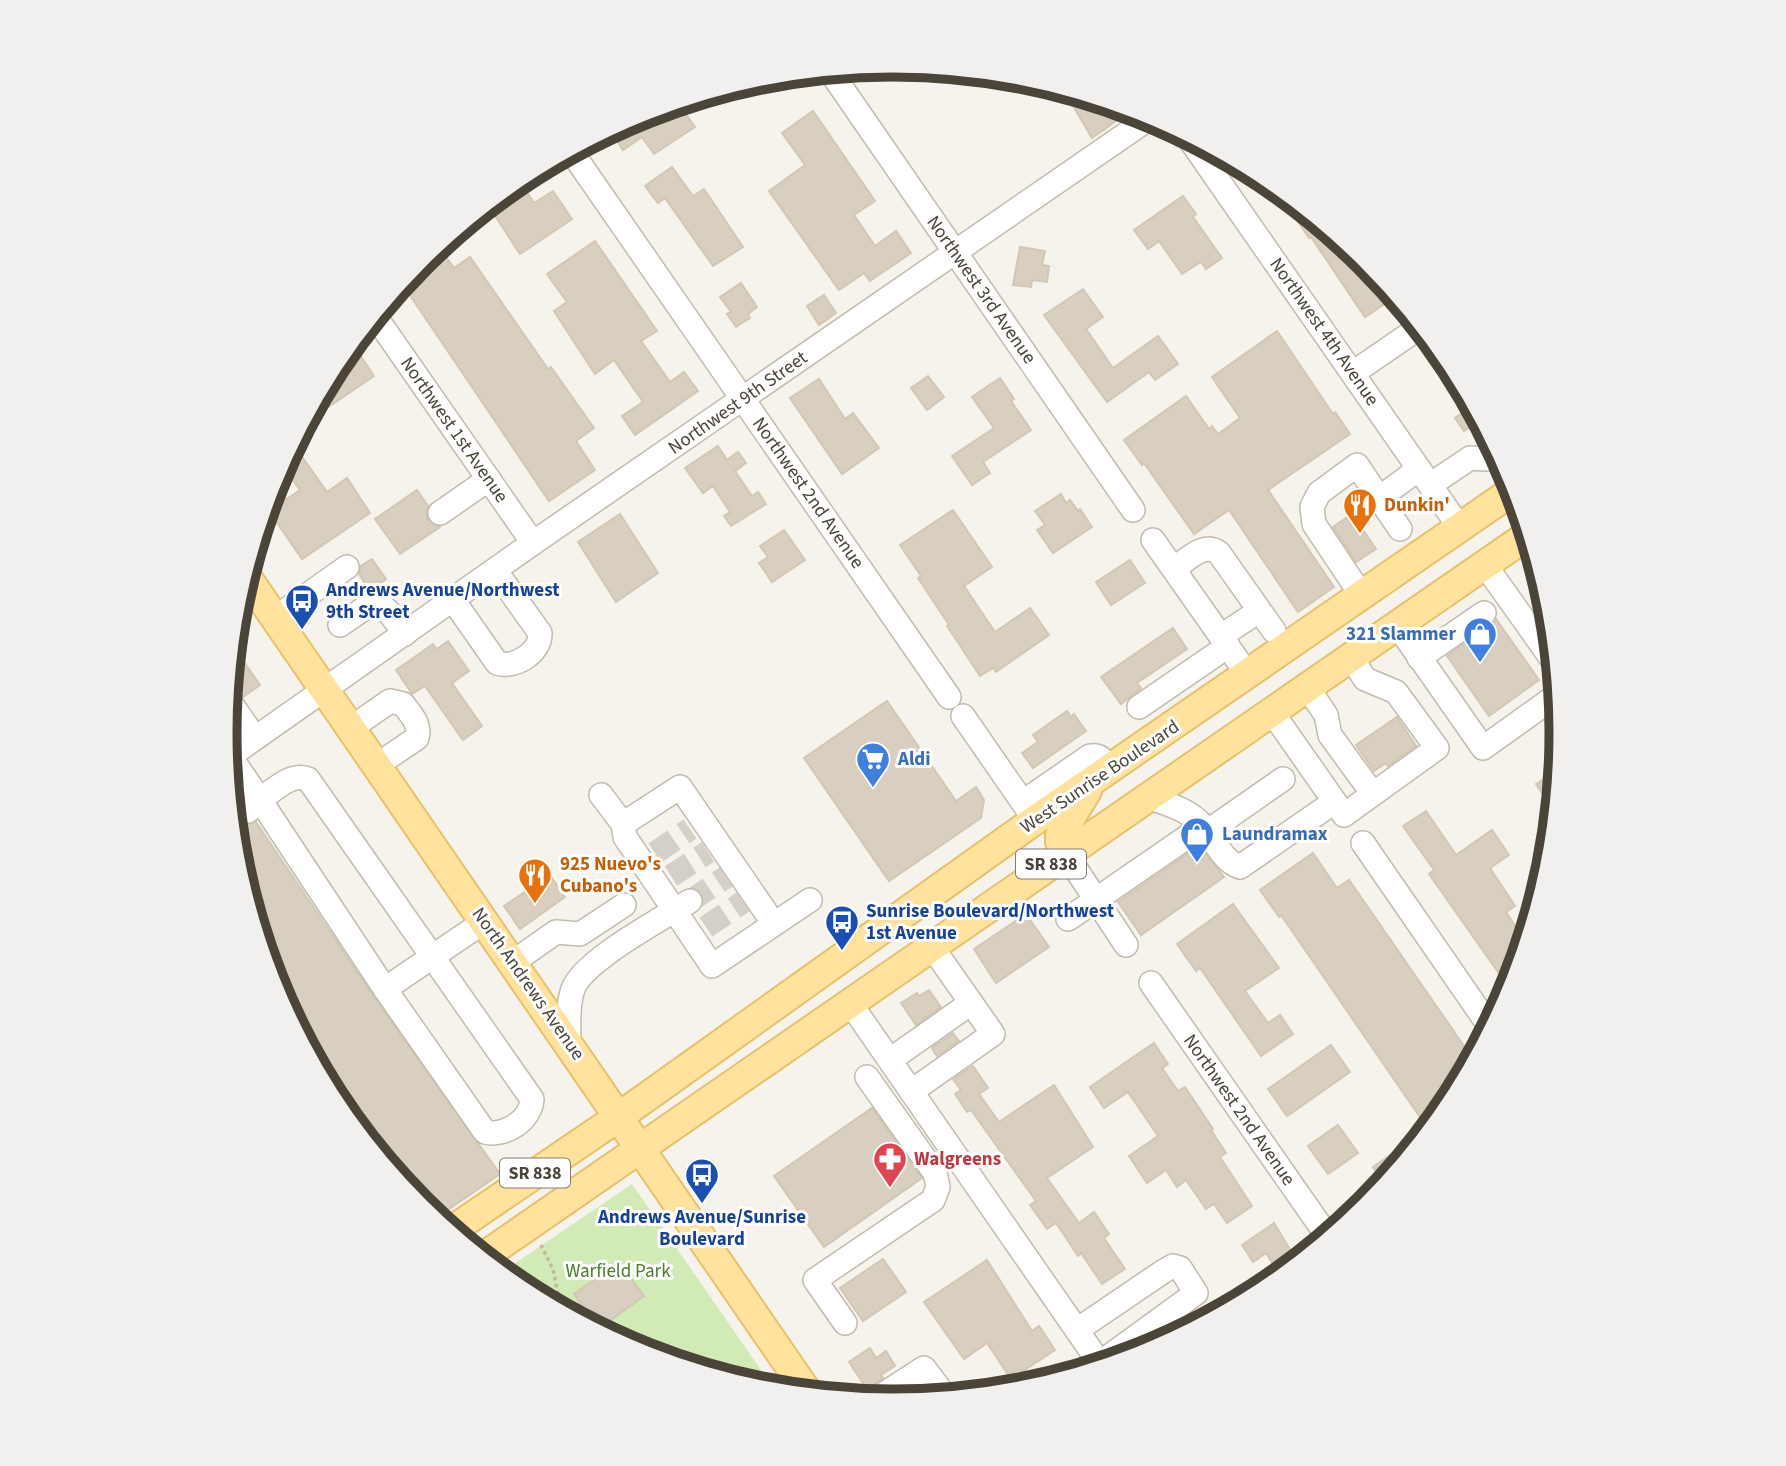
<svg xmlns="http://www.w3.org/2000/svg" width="1786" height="1466" viewBox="0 0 1786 1466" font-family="'Source Sans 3',sans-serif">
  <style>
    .green { fill: #d2eab5 }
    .building { fill: #d8cfc1; stroke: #d3c7b4; stroke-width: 2 }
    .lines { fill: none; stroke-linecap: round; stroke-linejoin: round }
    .minor-tunnel { stroke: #d4d0c8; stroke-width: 23; stroke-dasharray: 23 11; stroke-linecap: butt }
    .minor-casing { stroke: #c2bbae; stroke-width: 26 }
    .major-casing { stroke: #e6c16a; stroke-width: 32 }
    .path { stroke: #c4b79f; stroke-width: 3.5; stroke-dasharray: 3.5 3.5; stroke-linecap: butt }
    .minor { stroke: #fff; stroke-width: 23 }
    .major { stroke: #ffe39c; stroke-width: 28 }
    .labels { text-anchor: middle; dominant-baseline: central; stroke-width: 6; stroke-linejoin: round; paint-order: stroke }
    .shield { fill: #fff; stroke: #817c74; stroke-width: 2 }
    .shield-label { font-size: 18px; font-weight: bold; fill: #4b4439 }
    .street-label { font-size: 19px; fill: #4b4439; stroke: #fff }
    .food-label { font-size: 19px; font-weight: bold; fill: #c56008; stroke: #fff; text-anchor: start }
    .transit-label { font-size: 19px; font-weight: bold; fill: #164399; stroke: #fff; text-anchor: start }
    .shop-label { font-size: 19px; font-weight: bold; fill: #366cbe; stroke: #fff; text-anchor: start }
    .health-label { font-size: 19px; font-weight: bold; fill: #be3a42; stroke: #fff; text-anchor: start }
    .park-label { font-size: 19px; fill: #4a7f2a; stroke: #fff }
    .rim { fill: none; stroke: #4b4439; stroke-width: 9 }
  </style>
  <rect width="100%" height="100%" fill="#f6f3ec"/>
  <polygon class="green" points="632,1184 775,1390 762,1388 637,1350 521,1288 502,1272"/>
  <g class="building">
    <polygon points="1063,89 1088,97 1131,110 1092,138"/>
    <polygon points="678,103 695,127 654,154 642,137 623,150 610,130 638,115"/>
    <polygon points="813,111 875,201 854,215 875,246 896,231 911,253 870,281 864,273 839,290 769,191 805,165 782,133"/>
    <polygon points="672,167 693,196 704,189 743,247 713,266 665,198 658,203 645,186"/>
    <polygon points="519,180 534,203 553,191 572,219 520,254 488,205"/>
    <polygon points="1282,192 1366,261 1395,297 1365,317 1311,237 1309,238 1280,195"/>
    <polygon points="1183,196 1196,214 1193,217 1222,258 1206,269 1201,262 1182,274 1159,241 1148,249 1134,230"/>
    <polygon points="595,241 657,331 641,341 670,382 684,372 698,391 635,435 622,416 643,402 614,360 595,374 554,311 567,302 547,274"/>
    <polygon points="438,246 454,268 470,257 548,369 551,367 594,428 576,441 595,470 549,501 409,294 387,309 384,305 421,260"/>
    <polygon points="1020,247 1045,251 1042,265 1049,266 1047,282 1032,280 1031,287 1013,285"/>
    <polygon points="741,283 757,307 748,314 750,318 736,327 727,314 731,312 720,297"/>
    <polygon points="1083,289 1103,317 1086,329 1113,368 1158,336 1178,364 1155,380 1149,372 1107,402 1044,315"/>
    <polygon points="824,295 836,313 819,325 807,306"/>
    <polygon points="1277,331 1333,414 1335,412 1350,434 1268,490 1334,587 1298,612 1229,510 1194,534 1144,463 1142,465 1124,440 1186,396 1209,429 1212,426 1218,434 1240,418 1212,377"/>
    <polygon points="358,352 374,376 305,423 334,367"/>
    <polygon points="928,376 944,397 927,410 911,388"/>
    <polygon points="1000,378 1014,399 1011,401 1031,430 983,462 990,473 972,485 952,456 994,428 972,397"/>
    <polygon points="819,379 845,419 853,413 879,448 842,474 790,398"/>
    <polygon points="1472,406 1480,420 1464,431 1455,418"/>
    <polygon points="293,444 327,492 347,478 370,513 302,559 269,511 300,490 282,465"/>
    <polygon points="718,446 727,460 738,452 746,463 735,471 752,496 758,492 766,504 731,526 724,516 730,512 713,486 703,493 685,468"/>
    <polygon points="417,490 428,506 426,513 428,520 440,527 400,554 375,519"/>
    <polygon points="1061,494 1066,503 1070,500 1078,511 1080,509 1092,527 1053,553 1037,530 1045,525 1035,511"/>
    <polygon points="953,510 992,567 964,586 995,632 1030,608 1049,635 996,672 993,668 980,676 947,626 949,625 918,578 921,576 900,545"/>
    <polygon points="620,514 658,573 616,602 578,542"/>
    <polygon points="1352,514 1376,549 1356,562 1333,527"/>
    <polygon points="784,530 805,560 772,582 759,563 768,557 760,546"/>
    <polygon points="372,559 386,579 370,591 359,574 361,566"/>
    <polygon points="1130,560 1145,583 1111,605 1096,582"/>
    <polygon points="1496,619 1539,680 1489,716 1447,656"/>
    <polygon points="1173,628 1187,649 1137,683 1141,688 1121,704 1101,677"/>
    <polygon points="448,641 469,671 452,683 482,726 463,740 425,686 412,694 396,670 433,644 437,649"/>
    <polygon points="233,646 260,685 243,697 237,692 229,692"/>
    <polygon points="887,701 956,801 976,787 984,800 981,818 889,881 804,758"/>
    <polygon points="1067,711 1071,717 1074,714 1086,731 1033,768 1022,753 1038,742 1033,735"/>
    <polygon points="1397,717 1416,746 1388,766 1386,763 1374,771 1356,745"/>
    <polygon points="1558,770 1556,785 1554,811 1536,784"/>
    <polygon points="230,785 240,799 235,807 237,820 244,824 256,822 374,997 500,1174 436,1218 420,1205 337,1104 328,1086 334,1082 296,1027 275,988 238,863"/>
    <polygon points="1426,811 1456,855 1492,830 1509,855 1490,868 1515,906 1506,912 1525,941 1510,989 1429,874 1434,870 1403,826"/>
    <polygon points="1200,845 1224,877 1141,935 1118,902"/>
    <polygon points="1313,853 1337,888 1349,880 1473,1059 1451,1100 1422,1120 1281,915 1279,917 1260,890"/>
    <polygon points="550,875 565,897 520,929 504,906"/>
    <polygon points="1233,904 1279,968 1245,991 1268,1023 1280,1015 1293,1034 1261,1056 1200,968 1196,971 1177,944"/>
    <polygon points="1026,914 1049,947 996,983 974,949"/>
    <polygon points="929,990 941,1007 916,1025 901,1003 917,993 919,996"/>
    <polygon points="953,1033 959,1041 937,1056 932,1048"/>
    <polygon points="1154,1043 1168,1064 1162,1068 1178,1091 1185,1087 1213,1129 1211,1130 1226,1153 1220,1157 1252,1206 1227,1223 1214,1204 1206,1209 1186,1180 1177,1187 1166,1170 1147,1183 1129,1156 1158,1136 1128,1092 1104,1108 1090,1087"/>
    <polygon points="1331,1045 1350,1072 1287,1116 1268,1089"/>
    <polygon points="973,1066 988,1088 979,1094 999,1122 1054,1085 1093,1147 1047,1178 1079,1223 1094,1212 1109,1234 1104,1238 1125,1269 1102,1284 1081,1253 1078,1256 1056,1223 1047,1229 1030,1205 1036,1201 971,1110 967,1112 955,1094 961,1090 953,1079"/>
    <polygon points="872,1108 922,1178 824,1247 774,1176"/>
    <polygon points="1338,1125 1358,1153 1328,1174 1308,1146"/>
    <polygon points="1415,1138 1418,1141 1384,1183 1373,1167"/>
    <polygon points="1274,1223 1297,1261 1280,1276 1266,1253 1253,1262 1242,1245"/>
    <polygon points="883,1259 906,1292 863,1321 840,1288"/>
    <polygon points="987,1260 1032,1331 1039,1326 1055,1350 1011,1379 987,1343 964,1359 924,1302"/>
    <polygon points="619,1262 644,1296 598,1329 574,1294"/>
    <polygon points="870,1348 876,1358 886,1351 895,1366 881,1375 883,1378 867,1389 849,1362"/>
  </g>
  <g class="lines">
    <g class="minor-tunnel">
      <polyline points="655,853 690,829"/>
      <polyline points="671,876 708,852"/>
      <polyline points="690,901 726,877"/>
      <polyline points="706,927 743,902"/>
    </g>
    <g class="minor-casing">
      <g id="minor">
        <polyline points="830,71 1133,510"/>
        <polyline points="1188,137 1460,528"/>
        <polyline points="571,151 949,697"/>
        <polyline points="375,316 533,543"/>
        <polyline points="1353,373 1420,327"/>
        <polyline points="1430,485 1470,458 1487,459 1497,452"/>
        <polyline points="1379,498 1400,529"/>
        <polyline points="440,513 489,479"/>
        <polyline points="1153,540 1248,675"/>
        <polyline points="1485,565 1554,662"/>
        <path d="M1174 569C1187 560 1204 541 1219 553L1274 631"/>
        <polyline points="1362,596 1314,524 1312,507 1319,493 1357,465 1379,498 1419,469"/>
        <path d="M453 600 497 663C515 669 541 652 540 633L495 570"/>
        <polyline points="275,618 347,567"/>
        <path d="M340 625C382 597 375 593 405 634"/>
        <polyline points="1397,625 1483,748 1557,695"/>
        <polyline points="1221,636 1259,611"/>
        <polyline points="1419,658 1484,613"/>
        <polyline points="1307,687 1326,715 1330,735 1373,794"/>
        <polyline points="232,705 255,738"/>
        <polyline points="1139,707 1228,646"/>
        <polyline points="1272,712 1344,815 1437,748 1396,692 1365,679 1351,657"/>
        <polyline points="963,716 1035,820"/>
        <path d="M351 728 390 701 403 704C411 715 421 724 417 738L377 765"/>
        <path d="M230 756 260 800C273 791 291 772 308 779L532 1099C531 1120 505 1137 485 1132L385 989 260 800 248 811"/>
        <polyline points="227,758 533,543 1151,117"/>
        <polyline points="601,795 623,824"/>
        <path d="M1149 797C1169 805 1188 809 1203 826 1216 841 1221 860 1240 867L1334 802"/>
        <path d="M1023 802 1090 756C1101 754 1104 761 1110 770"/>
        <polyline points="1207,832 1283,779"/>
        <polyline points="1363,843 1490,1027"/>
        <polyline points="1066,854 1126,945"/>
        <polyline points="1068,919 1203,826"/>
        <polyline points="774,924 680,787 623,824 625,837 712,966 810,900"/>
        <polyline points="513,962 556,932 580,934 624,905"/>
        <polyline points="1151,983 1328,1237"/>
        <polyline points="385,989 485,921"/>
        <polyline points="850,1003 1101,1365"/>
        <path d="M569 1043C569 1026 567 1005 573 989 584 960 662 919 690 901"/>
        <polyline points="890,1060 971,1003"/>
        <polyline points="912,1091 993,1034 932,947"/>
        <polyline points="845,1323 815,1280 933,1200 938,1187 935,1173 867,1077"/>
        <polyline points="1077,1330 1164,1271 1173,1266 1180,1268 1196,1293 1100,1363"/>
        <polyline points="875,1400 924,1368 945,1396"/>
      </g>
    </g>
    <g class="major-casing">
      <g id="major">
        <polyline points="246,576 808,1393"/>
        <polyline points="1066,854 1060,842 1060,835 1087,791"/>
        <polyline points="451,1231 620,1116 1035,820 1514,490"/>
        <polyline points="483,1257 1528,535"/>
      </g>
    </g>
    <polyline class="path" points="541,1245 553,1269 561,1309"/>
    <use href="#minor" class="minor"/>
    <use href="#major" class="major"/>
  </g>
  <defs>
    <g id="restaurant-pin" transform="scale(1.75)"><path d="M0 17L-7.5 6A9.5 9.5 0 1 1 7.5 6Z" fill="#e8710a" stroke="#fff"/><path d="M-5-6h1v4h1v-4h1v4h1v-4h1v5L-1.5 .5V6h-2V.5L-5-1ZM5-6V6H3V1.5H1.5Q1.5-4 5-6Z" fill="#fff"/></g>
    <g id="bus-pin" transform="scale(1.75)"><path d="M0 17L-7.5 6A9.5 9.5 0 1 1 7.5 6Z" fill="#1a4fb4" stroke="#fff"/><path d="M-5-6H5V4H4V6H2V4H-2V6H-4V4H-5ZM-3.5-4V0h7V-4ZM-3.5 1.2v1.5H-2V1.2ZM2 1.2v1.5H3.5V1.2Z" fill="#fff"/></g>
    <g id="shop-pin" transform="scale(1.75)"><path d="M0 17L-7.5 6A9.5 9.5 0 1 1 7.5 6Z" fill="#3f7fe0" stroke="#fff"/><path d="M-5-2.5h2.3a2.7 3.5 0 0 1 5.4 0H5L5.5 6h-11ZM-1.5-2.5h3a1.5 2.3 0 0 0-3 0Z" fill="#fff"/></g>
    <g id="supermarket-pin" transform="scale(1.75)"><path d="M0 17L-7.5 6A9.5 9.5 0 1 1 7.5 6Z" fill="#3f7fe0" stroke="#fff"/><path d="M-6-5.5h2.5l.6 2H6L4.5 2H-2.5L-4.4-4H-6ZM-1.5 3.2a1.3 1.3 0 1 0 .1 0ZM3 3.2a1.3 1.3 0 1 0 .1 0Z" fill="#fff"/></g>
    <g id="pharmacy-pin" transform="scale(1.75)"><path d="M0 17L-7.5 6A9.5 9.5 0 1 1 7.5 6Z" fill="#e0444e" stroke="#fff"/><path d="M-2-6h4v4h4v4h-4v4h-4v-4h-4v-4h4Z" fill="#fff"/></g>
  </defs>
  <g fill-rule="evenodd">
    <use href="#restaurant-pin" x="1360" y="505"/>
    <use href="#bus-pin" x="302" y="601"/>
    <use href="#shop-pin" x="1480" y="634"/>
    <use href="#supermarket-pin" x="873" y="759"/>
    <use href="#shop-pin" x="1197" y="834"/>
    <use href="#restaurant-pin" x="535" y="875"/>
    <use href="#bus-pin" x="842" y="922"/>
    <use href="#pharmacy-pin" x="890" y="1159"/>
    <use href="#bus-pin" x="702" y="1175"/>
  </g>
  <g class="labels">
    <g class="shield">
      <rect x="1016" y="849.5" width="70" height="29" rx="5"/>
      <rect x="500" y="1158.5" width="70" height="29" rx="5"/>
    </g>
    <g class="shield-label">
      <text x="1051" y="864">SR 838</text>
      <text x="535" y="1173">SR 838</text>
    </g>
    <g class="street-label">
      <text transform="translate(981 290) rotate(55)">Northwest 3rd Avenue</text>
      <text transform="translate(1324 332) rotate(55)">Northwest 4th Avenue</text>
      <text transform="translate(738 403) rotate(-35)">Northwest 9th Street</text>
      <text transform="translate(454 430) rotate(55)">Northwest 1st Avenue</text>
      <text transform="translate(808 493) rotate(55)">Northwest 2nd Avenue</text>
      <text transform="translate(1100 777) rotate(-34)">West Sunrise Boulevard</text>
      <text transform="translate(528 984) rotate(55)">North Andrews Avenue</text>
      <text transform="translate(1239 1110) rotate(55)">Northwest 2nd Avenue</text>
    </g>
    <g class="food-label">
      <text x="1384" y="505">Dunkin'</text>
      <text x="560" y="864">925 Nuevo's<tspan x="560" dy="22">Cubano's</tspan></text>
    </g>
    <g class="transit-label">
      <text x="326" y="590">Andrews Avenue/Northwest<tspan x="326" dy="22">9th Street</tspan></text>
      <text x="866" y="911">Sunrise Boulevard/Northwest<tspan x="866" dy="22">1st Avenue</tspan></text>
      <text x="702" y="1217" text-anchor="middle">Andrews Avenue/Sunrise<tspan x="702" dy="22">Boulevard</tspan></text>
    </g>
    <g class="shop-label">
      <text x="1456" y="634" text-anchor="end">321 Slammer</text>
      <text x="898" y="759">Aldi</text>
      <text x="1222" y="834">Laundramax</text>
    </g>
    <g class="health-label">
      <text x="914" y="1159">Walgreens</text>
    </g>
    <g class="park-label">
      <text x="618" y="1271">Warfield Park</text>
    </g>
  </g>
  <path d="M0 0H1786V1466H0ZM237 733a656 656 0 1 1 1312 0a656 656 0 1 1-1312 0Z" fill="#f1f0ef" fill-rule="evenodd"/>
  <path class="rim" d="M237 733a656 656 0 1 1 1312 0a656 656 0 1 1-1312 0Z"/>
</svg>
